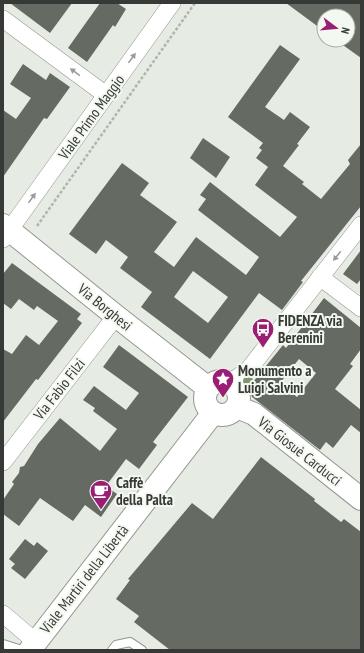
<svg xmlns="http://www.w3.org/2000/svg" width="364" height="653" viewBox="0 0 364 653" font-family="'PT Sans Narrow',sans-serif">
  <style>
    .building { fill: #656a63; fill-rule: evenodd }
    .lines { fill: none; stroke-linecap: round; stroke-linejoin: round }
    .lane-casing { stroke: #939890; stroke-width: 10 }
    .street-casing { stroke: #939890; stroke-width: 18 }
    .secondary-casing { stroke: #939890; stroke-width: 24 }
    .path { stroke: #b0b5ae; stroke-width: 2.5; stroke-dasharray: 3 2; stroke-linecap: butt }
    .lane { stroke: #fff; stroke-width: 8 }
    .street { stroke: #fff; stroke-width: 17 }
    .secondary { stroke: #fff; stroke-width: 22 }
    .tree { fill: #829573 }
    .oneway { fill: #9b9c9a }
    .labels { text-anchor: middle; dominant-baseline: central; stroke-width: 4; stroke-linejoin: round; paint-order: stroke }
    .street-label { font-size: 15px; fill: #373936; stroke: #f3f9f0 }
    .poi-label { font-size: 15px; font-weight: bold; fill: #373936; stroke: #f3f9f0; text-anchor: start }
  </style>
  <rect width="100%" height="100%" fill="#e6ece3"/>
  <g class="building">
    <polygon points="10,3 72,3 50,33"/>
    <polygon points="100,3 117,3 126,9 115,27 113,25 87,62 68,48"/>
    <polygon points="286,3 361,3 361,58 336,40 348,40 348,16 324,16 324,31"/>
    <path d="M280 45 300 59 265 107 284 120 290 112 310 127 297 144 299 145 283 166 304 182 302 184 321 199 350 164 348 160 361 144V206L301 281 303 282 282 310 259 293 210 359 141 307 152 292 120 268 128 257 106 240 96 254 69 234 122 163 149 183 140 195 177 222 154 252 174 267 196 237 246 275 259 257 198 210 206 199 200 195 210 182 280 237 297 217 255 185 268 167 256 158 262 150 259 148 263 143 228 117ZM193 271 228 297 208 323 174 297Z"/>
    <polygon points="23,64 46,80 50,73 70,87 47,119 44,118 3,177 3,110 16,119 31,98 10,84"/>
    <polygon points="203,138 230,157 216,178 190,158"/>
    <polygon points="361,250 361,279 357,284 343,274"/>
    <polygon points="12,263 81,314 77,319 82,323 38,380 36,379 3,422 3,349 12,354 26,335 39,345 58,321 37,306 34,310 19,299 11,309 3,303 3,274"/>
    <path d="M324 298 361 328V349L350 364 353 366 335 389 361 410V433L351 425 333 448 326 442 320 450 252 397 249 387 283 345 286 348ZM299 359 316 373 297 397 280 383Z"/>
    <polygon points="119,345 188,397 153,442 157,445 139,469 126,459 106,486 117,494 101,517 85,505 73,521 40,498 19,526 3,514 3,500 14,484 12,482 19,473 20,467 24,466 38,444 60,418 100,451 117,429 93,411 95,408 83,400 94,386 126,410 139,393 103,367"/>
    <polygon points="261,457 315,499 314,501 341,522 344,519 361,532 361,650 170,650 134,622 139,616 116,599 130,580 128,579 192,503 213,519"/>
    <polygon points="25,539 34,546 37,542 48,551 25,579 11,568 15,564 9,559"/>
  </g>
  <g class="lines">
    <g class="lane-casing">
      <g id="lane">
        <polyline points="3,644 22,650"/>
        <polyline points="112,650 116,645 130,642 142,650"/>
      </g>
    </g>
    <g class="street-casing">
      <g id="street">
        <polyline points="3,19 106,95"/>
        <polyline points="3,239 172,3"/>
        <polyline points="320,277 361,308"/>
        <polyline points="230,383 249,369 361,225"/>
        <polyline points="3,462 116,316"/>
        <polyline points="3,614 36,642"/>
      </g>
    </g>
    <g class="secondary-casing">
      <g id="secondary">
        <polyline points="3,225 116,316 208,388"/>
        <circle cx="222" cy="398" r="17"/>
        <polyline points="237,407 254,414 361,499"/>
        <polyline points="30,650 213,413"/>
      </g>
    </g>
    <polyline class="path" points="37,226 195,3"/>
    <use href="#lane" class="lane"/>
    <use href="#street" class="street"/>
    <use href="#secondary" class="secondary"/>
  </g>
  <circle class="tree" cx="248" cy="381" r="5"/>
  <defs><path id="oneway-solid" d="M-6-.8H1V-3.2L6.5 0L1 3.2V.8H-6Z"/></defs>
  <g class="oneway">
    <use href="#oneway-solid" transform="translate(132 58) rotate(-54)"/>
    <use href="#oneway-solid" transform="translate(75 72) rotate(-144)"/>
    <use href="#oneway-solid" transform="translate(32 198) rotate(-54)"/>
    <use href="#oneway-solid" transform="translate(337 256) rotate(128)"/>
  </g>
  <defs>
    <g id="bus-pin" transform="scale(1.15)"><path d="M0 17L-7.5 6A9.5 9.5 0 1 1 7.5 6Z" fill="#9b1e75" stroke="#f3f9f0"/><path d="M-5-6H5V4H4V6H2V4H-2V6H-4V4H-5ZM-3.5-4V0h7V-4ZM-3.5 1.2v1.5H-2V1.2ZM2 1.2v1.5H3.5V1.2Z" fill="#fff"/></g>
    <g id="sight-pin" transform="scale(1.15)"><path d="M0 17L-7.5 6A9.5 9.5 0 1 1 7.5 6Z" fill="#9b1e75" stroke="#f3f9f0"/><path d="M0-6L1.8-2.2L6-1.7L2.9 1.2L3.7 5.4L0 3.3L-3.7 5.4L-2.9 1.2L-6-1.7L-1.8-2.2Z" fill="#fff"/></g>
    <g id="cafe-pin" transform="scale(1.15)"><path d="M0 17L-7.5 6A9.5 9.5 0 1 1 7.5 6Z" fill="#9b1e75" stroke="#f3f9f0"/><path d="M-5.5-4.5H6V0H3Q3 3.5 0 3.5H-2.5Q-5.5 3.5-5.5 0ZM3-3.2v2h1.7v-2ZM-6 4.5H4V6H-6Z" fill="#fff"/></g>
  </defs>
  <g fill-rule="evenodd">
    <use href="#bus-pin" x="263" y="329"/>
    <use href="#sight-pin" x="223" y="379"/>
    <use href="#cafe-pin" x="101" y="491"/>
  </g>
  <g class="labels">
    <g class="street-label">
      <text transform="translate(91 117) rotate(-54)">Viale Primo Maggio</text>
      <text transform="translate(105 307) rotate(39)">Via Borghesi</text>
      <text transform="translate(59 389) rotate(-52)">Via Fabio Filzi</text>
      <text transform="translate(300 451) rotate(38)">Via Giosuè Carducci</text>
      <text transform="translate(84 579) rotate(-52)">Viale Martiri della Libertà</text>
    </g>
    <g class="poi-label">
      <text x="278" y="320">FIDENZA via<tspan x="278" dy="17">Berenini</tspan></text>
      <text x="238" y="370">Monumento a<tspan x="238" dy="17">Luigi Salvini</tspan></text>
      <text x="116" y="482">Caffè<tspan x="116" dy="17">della Palta</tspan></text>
    </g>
  </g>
  <rect width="364" height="653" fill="none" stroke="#373936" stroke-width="8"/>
  <g transform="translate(336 28) rotate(106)"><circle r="19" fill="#f3f9f0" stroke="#a8aca6"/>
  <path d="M0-3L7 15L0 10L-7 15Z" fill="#9b1e75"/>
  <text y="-6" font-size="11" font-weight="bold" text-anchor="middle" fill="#373936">N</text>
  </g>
</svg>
